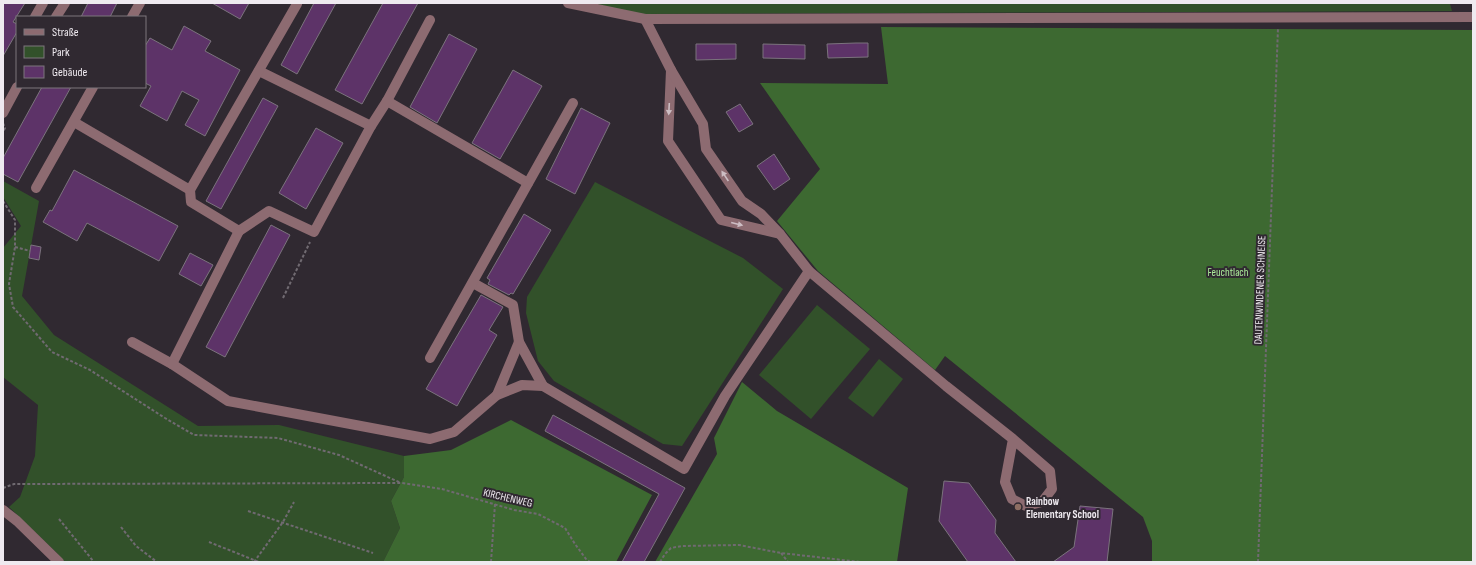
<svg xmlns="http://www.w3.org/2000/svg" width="1476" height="565" viewBox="0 0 1476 565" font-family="'Sofia Sans Condensed',sans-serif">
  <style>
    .green { fill: #32512a }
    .forest { fill: #3d6931 }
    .building { fill: #5d3368; stroke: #7b737d }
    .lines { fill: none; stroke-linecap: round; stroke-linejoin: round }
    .path { stroke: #706a71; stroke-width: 2; stroke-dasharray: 3 2; stroke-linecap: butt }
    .minor { stroke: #8d6b71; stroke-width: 10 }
    .oneway { fill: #cdbec4 }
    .education-dot { fill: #8d6e63; stroke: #302931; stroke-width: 1.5 }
    .labels { text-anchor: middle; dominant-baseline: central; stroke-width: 4; stroke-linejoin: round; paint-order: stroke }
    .park-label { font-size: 11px; fill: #abec9a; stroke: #302931 }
    .street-label { font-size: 11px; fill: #efeaf0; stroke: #302931 }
    .poi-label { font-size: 11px; font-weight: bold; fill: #efeaf0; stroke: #302931; text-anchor: start }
  </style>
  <rect width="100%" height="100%" fill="#302931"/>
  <g class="green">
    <polygon points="588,3 1450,4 1452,11 642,14"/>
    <polygon points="3,181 39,201 22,296 54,335 198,426 279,425 404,456 404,477 391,501 400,528 383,562 63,562 58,554 9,507 20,497 35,456 38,405 3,377 3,248 21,226 3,197"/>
    <polygon points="595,182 743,258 783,289 682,446 663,444 554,381 538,361 526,313 527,297"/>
    <polygon points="817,305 870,349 811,419 759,375"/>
    <polygon points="879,359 903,379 873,417 848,398"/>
  </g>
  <g class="forest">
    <polygon points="881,27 1473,30 1473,562 1152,562 1152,541 1143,517 945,356 935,370 818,271 777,221 820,169 760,83 888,84"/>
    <polygon points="742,382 777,411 908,488 897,562 655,562 717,454 714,438"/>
    <polygon points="511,420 652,495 616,562 383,562 400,528 391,501 404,477 404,456 451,450"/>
  </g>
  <g class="building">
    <polygon points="3,3 25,3 13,22 17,24 17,32 3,56"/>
    <polygon points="88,3 117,3 110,17 81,17"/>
    <polygon points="212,3 249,3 240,19"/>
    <polygon points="314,3 336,3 297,74 281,65"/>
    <polygon points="383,3 418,3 362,104 335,90"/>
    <polygon points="184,26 211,41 205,51 240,70 205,136 185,125 199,100 182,91 167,121 140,106 151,86 145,83 145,46 150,38 172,50"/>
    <polygon points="449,34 477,49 437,123 410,107"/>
    <polygon points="856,43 868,43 868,57 828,58 827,44"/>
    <polygon points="696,44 736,44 736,59 696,60"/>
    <polygon points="763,44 805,45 805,59 763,58"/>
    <polygon points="513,70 542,86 500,159 472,143"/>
    <polygon points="42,87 71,87 18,182 3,174 3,158"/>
    <polygon points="263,98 278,106 221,209 206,201"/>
    <polygon points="740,104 753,124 739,132 726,112"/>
    <polygon points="581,108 610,123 575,194 546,179"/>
    <polygon points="316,128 343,143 306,209 279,193"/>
    <polygon points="774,154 790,179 774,190 757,166"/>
    <polygon points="74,170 178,226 159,261 87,223 77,241 43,222 50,210 52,211"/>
    <polygon points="524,214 551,230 513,294 511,293 509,295 488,284 490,280 487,278"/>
    <polygon points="271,225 290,235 225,357 206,347"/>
    <polygon points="31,245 41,247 39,260 29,258"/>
    <polygon points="190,253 213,265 201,286 179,274"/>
    <polygon points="481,295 503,307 489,330 497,335 457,406 426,389"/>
    <polygon points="553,415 685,488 644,562 622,562 659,494 545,431"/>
    <polygon points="944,481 969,483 996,520 995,533 1016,562 968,562 939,521"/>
    <polygon points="1080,506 1113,509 1107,562 1053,562 1074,547"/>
  </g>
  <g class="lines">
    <g class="path">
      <polyline points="3,123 5,128 3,132"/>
      <polyline points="3,201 15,220 15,247 9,284 13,307 52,352 90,370 165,418 194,435 278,438 339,455 401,483"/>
      <polyline points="15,247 30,251"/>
      <polyline points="283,298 310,242"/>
      <polyline points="3,488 14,484 402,483 442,489 514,510 538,514 565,528 575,544 586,559 590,562"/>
      <polyline points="248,511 373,553"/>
      <polyline points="59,519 94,562"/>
      <polyline points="121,527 136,546 157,562"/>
      <polyline points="209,542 259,562"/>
      <polyline points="781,553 788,562"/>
      <polyline points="254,562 283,522 294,502"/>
      <polyline points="491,562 495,504"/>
      <polyline points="660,562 665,554 671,548 682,546 739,545 781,553 860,562"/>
      <polyline points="1258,562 1278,28"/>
    </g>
    <g class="minor">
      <polyline points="568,3 645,19 1473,17"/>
      <polyline points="35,17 43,3"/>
      <polyline points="56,17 65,3"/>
      <polyline points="132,17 140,3"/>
      <polyline points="671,70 668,141 721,220 780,234"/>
      <polyline points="259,71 371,126"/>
      <polyline points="387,101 528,183"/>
      <polyline points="3,113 17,87"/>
      <polyline points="74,122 190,190 191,202 239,231 269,211 314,232 371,126 387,101 430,20"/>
      <polyline points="36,188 93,87"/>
      <polyline points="190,190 297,4 296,3"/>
      <polyline points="809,271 946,386 1013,439 1050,471 1052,489 1042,502 1026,506 1012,499 1005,482 1013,439"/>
      <polyline points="473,283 513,305 519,342 543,386"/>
      <polyline points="132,342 172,364 239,231"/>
      <polyline points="430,358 573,103"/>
      <polyline points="172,364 228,401 430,439 454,432 497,395 522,385 543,386 684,469 725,396 809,271 780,234 761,214 742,201 706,149 703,124 671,70 645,19"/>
      <polyline points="497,395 519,342"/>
      <polyline points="3,510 17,521 59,562"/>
    </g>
  </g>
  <defs><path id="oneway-solid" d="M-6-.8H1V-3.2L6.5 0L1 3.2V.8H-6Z"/></defs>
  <g class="oneway">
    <use href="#oneway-solid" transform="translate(669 109) rotate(93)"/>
    <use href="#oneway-solid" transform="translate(725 176) rotate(-124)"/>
    <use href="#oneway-solid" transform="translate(737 224) rotate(14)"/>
  </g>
  <circle class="education-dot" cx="1018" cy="507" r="4"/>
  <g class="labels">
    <g class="park-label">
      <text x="1228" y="272">Feuchtlach</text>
    </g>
    <g class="street-label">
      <text transform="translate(1260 290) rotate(-88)">DAUTENWINDENER SCHNEISE</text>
      <text transform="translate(508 498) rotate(13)">KIRCHENWEG</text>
    </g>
    <g class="poi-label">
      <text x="1026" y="501">Rainbow<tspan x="1026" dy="13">Elementary School</tspan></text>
    </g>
  </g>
  <rect width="1476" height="565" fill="none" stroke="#efeaf0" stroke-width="8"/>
  <rect x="16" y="16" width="130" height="72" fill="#302931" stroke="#7c767d"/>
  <rect x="24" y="29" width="20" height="6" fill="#8d6b71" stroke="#7c767d"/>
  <text x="52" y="36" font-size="12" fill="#efeaf0">Straße</text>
  <rect x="24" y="46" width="20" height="12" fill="#32512a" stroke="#7c767d"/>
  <text x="52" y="56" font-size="12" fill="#efeaf0">Park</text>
  <rect x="24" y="66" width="20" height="12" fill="#5d3368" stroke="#7c767d"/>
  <text x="52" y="76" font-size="12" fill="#efeaf0">Gebäude</text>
</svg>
